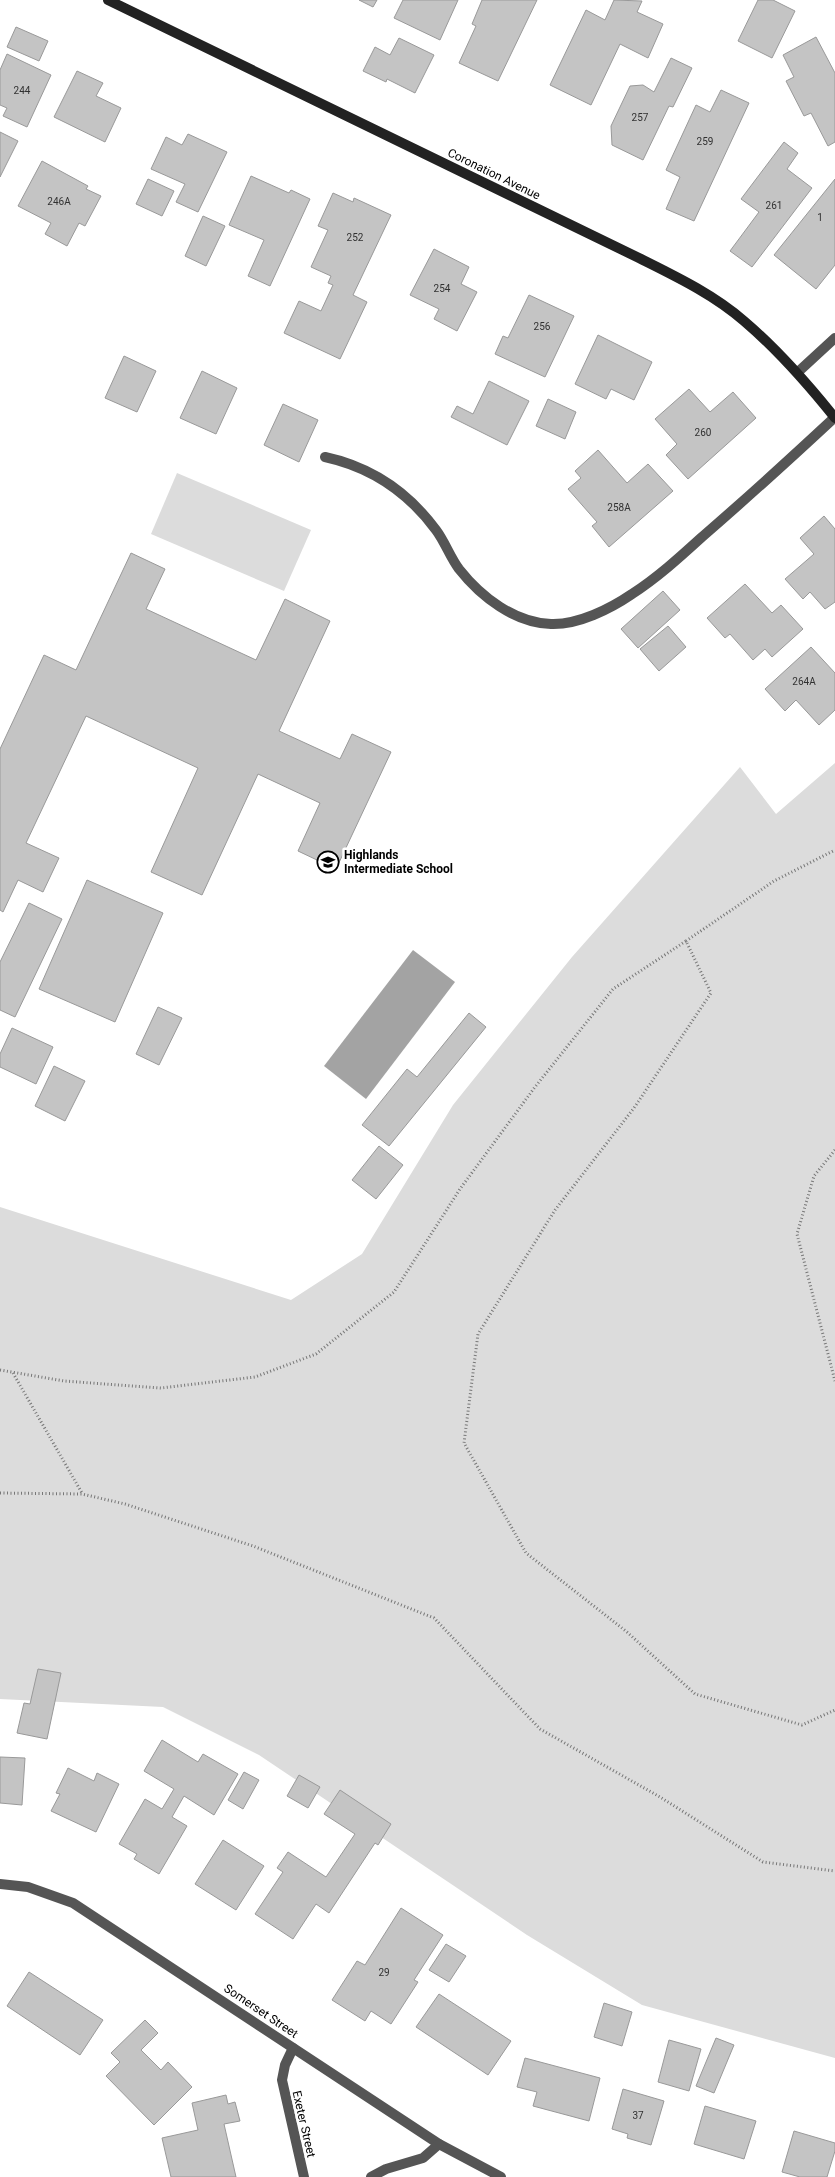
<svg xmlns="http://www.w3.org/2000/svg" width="835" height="2177" viewBox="0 0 835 2177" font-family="Roboto,sans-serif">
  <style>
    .green { fill: #dcdcdc }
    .water { fill: #a3a3a3 }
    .building { fill: #c4c4c4; stroke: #999 }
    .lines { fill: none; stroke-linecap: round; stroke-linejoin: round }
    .path { stroke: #777; stroke-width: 3; stroke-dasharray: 1 2.5; stroke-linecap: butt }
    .service { stroke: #555; stroke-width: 10 }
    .minor { stroke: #555; stroke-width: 10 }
    .secondary { stroke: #222; stroke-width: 10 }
    .labels { text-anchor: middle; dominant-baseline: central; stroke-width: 5; stroke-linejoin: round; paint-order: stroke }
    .number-label { font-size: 10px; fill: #313131 }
    .street-label { font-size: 12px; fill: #000; stroke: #fff }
    .poi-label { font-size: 12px; font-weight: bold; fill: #000; stroke: #fff; text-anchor: start }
  </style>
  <rect width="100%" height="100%" fill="#fff"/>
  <g class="green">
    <polygon points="177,473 311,530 284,591 151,534"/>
    <polygon points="835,763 835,2058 642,2005 527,1935 259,1755 163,1707 0,1699 0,1207 291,1300 362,1254 453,1105 572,957 740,767 776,814"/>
  </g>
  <polygon class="water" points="413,950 455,982 366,1099 324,1066"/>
  <g class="building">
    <polygon points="359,0 377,0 373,7"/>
    <polygon points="403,0 458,0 440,40 394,18"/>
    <polygon points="482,0 537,0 498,81 459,63 476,26 472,24"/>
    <polygon points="614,0 642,1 637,12 663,24 648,58 620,44 591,105 550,85 586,10 605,20"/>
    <polygon points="758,0 773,0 795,11 772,58 738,41"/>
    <polygon points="16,27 48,41 39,61 7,47"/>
    <polygon points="816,37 835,73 835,142 828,146 811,113 804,116 786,81 794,77 783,55"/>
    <polygon points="399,38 434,55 415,93 387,79 386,82 363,71 375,47 390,55"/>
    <polygon points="7,54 51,75 27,127 3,116 7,108 0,105 0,70"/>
    <polygon points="671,58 692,68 673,107 669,106 643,160 612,145 611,126 630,86 643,85 654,92"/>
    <polygon points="77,71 103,83 96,96 121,108 105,142 54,117"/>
    <polygon points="721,90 749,103 694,221 666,209 680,177 666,170 696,105 710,112"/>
    <polygon points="0,132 18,141 0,177"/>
    <polygon points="188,134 227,152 198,212 176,202 185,184 151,169 166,137 182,145"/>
    <polygon points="784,142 798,153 787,169 812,188 752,267 730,251 759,212 741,199"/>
    <polygon points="42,161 88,186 86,189 101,196 85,226 79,223 67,246 45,234 51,223 18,206"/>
    <polygon points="251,176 289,193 291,190 310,199 270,286 248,276 264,240 229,225"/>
    <polygon points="148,179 174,191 162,216 136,204"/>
    <polygon points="835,179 835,265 816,289 774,255"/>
    <polygon points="333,193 353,202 354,198 391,215 353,295 367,302 340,359 284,333 299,301 321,311 333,285 328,283 331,276 311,267 328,230 318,226"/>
    <polygon points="203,216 225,226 206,266 185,256"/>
    <polygon points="434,249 469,267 461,284 477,292 457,331 434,319 439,309 410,295"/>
    <polygon points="529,295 574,316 545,377 495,354 503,336 508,338"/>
    <polygon points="598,335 652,362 634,400 611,389 606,399 575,384"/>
    <polygon points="124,356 156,371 137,412 105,398"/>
    <polygon points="202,371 237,388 216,434 180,418"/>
    <polygon points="489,381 529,401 507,445 451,417 457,406 473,414"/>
    <polygon points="689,389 710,412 733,392 756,418 688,479 666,455 677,444 655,419"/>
    <polygon points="548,399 576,412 565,439 536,426"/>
    <polygon points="283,404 318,420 299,462 264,445"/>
    <polygon points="598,450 627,483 648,464 673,491 609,547 592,526 597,522 568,489 581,478 575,471"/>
    <polygon points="824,516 835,529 835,602 825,609 810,592 803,599 785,579 814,554 800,538"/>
    <polygon points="131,553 165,569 146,609 256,660 285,599 330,621 279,731 340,759 352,734 391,752 336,869 298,851 320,803 258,774 202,895 151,872 198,768 86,716 26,843 59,858 43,892 18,880 3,912 0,910 0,749 44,655 76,670"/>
    <polygon points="745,584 772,613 781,605 803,629 772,657 765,649 753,660 730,634 725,638 707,618"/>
    <polygon points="663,591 680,610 638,648 621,629"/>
    <polygon points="668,626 686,647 659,671 640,649"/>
    <polygon points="811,647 835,673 835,710 819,725 796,700 785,711 765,689"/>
    <polygon points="87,880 163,913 115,1022 39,989"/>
    <polygon points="29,903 62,919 15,1017 0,1010 0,962"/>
    <polygon points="158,1007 182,1018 159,1065 136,1054"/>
    <polygon points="469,1013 486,1027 389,1146 362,1125 407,1069 417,1077"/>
    <polygon points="12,1028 53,1047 36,1084 0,1067 0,1054"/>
    <polygon points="54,1066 85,1081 65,1121 35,1106"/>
    <polygon points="379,1146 403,1165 376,1199 352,1180"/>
    <polygon points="38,1669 61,1673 47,1739 17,1733 24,1703 30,1704"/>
    <polygon points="162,1740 198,1762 203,1754 238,1774 214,1815 184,1796 172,1817 187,1826 159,1874 134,1859 137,1854 119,1844 145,1799 162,1809 174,1789 144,1771"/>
    <polygon points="0,1757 25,1758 22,1805 0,1803"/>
    <polygon points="68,1768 94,1781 97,1773 119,1784 96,1832 51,1811 60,1794 56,1793"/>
    <polygon points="244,1772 259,1780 243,1809 228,1800"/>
    <polygon points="299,1775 320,1787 308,1808 287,1796"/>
    <polygon points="340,1790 391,1824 378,1845 375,1843 329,1913 316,1904 293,1939 255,1914 283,1872 277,1868 288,1852 326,1877 355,1834 324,1814"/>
    <polygon points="223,1840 264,1866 236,1910 195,1884"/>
    <polygon points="401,1908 443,1935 414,1980 418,1982 391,2024 371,2011 365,2021 332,2000 357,1961 365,1965"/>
    <polygon points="446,1944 466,1956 449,1982 429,1970"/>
    <polygon points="29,1972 103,2020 80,2055 7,2006"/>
    <polygon points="439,1994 511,2041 488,2075 416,2027"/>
    <polygon points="604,2003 632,2012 622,2046 594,2037"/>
    <polygon points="145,2020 158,2033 141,2050 161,2070 168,2062 192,2087 154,2125 106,2076 120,2062 111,2053"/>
    <polygon points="716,2038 734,2045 714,2093 696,2086"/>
    <polygon points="669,2040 701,2049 689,2091 658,2082"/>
    <polygon points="525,2058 600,2078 589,2121 533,2106 537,2092 517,2087"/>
    <polygon points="623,2089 664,2101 651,2145 627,2138 628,2134 612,2129"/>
    <polygon points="226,2095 228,2104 235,2102 240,2121 224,2124 236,2177 171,2177 162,2138 198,2130 192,2103"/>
    <polygon points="705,2106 756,2121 744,2159 694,2144"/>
    <polygon points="794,2131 835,2143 835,2151 827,2177 800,2177 782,2172"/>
  </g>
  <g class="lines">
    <g class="path">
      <polyline points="686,941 774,881 835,850"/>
      <polyline points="835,1150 814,1176 797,1234 835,1381"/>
      <polyline points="0,1370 64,1381 161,1388 255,1377 316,1354 394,1292 460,1189 535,1087 613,989 686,941 711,993 634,1108 555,1210 478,1334 464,1443 526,1553 627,1632 695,1694 802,1725 835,1710"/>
      <polyline points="13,1373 82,1493"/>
      <polyline points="0,1493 82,1494 125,1504 253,1546 434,1618 540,1729 660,1797 763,1862 835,1871"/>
    </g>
    <path class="service" d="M325 457C371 467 408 492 436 530 445 542 450 557 459 569 481 597 515 623 551 624 578 625 610 609 632 594 657 578 680 557 702 537 747 498 791 458 834 418"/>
    <g class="minor">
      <polyline points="798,372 835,338"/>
      <polyline points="0,1884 28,1887 73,1903 439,2144 501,2177"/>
      <polyline points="293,2048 285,2065 282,2080 304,2177"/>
      <polyline points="371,2177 386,2169 423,2158 439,2144"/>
    </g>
    <path class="secondary" d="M108 0 639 258C675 276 713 294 744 321 778 350 807 383 835 418"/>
  </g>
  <defs>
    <g id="school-ring" transform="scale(1.125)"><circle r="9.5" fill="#fff" stroke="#000" stroke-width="1.5"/><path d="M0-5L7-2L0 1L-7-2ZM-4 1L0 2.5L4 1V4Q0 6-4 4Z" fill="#000"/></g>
  </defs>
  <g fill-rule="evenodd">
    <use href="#school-ring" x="328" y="862"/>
  </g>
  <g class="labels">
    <g class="number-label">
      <text x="22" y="90">244</text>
      <text x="640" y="117">257</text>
      <text x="705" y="141">259</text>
      <text x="59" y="201">246A</text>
      <text x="774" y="205">261</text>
      <text x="820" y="217">1</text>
      <text x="355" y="237">252</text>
      <text x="442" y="288">254</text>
      <text x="542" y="326">256</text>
      <text x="703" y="432">260</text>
      <text x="619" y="507">258A</text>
      <text x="804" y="681">264A</text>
      <text x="384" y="1972">29</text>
      <text x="638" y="2115">37</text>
    </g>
    <g class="street-label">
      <text transform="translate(494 174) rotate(26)">Coronation Avenue</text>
      <text transform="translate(261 2011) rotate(34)">Somerset Street</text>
      <text transform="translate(304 2124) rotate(77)">Exeter Street</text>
    </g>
    <g class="poi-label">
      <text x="344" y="855">Highlands<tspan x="344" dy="14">Intermediate School</tspan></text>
    </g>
  </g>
</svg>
